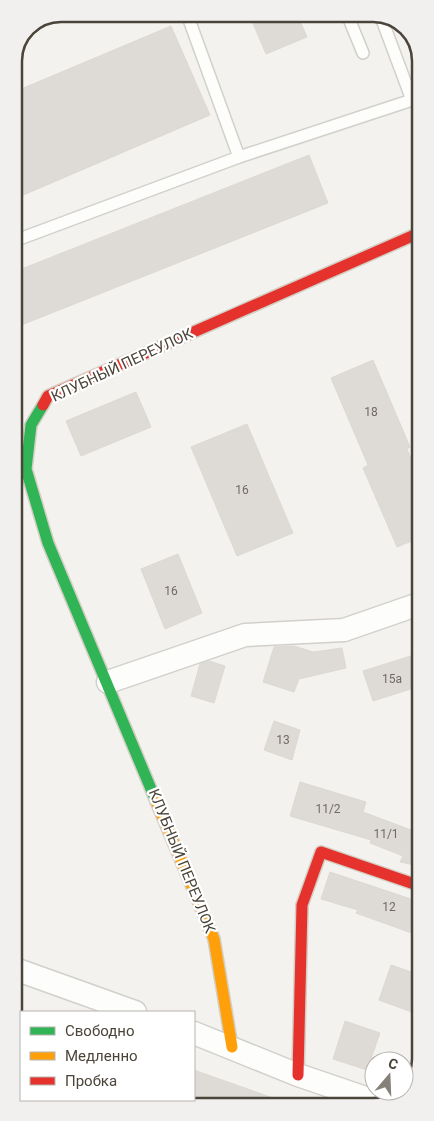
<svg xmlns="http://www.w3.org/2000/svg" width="434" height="1121" viewBox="0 0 434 1121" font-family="Roboto,sans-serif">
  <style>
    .building { fill: #dedbd6; stroke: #dcd9d4 }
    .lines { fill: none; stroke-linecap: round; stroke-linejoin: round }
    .lane-casing { stroke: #d2d0cb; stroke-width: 14 }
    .street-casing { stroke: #d2d0cb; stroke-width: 25 }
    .fast-casing { stroke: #d3cfc5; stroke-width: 14 }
    .slow-casing { stroke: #d3cfc5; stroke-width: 14 }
    .jam-casing { stroke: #d3cfc5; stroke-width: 14 }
    .lane { stroke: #fdfdfc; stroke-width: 11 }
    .street { stroke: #fdfdfc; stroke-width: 22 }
    .fast { stroke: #30b455; stroke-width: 11 }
    .slow { stroke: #ff9f0a; stroke-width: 11 }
    .jam { stroke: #e5322d; stroke-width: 11 }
    .labels { text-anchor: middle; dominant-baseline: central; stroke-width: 4.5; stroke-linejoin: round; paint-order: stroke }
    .number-label { font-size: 12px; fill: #706a61 }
    .street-label { font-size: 15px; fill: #4b4439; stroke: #fff }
    .rim { fill: none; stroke: #4b4439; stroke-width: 2.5 }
  </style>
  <rect width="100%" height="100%" fill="#f4f2ee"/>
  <g class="building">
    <polygon points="249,14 297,14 307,37 266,54"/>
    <polygon points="171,26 210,115 14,199 14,92"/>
    <polygon points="309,155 328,203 14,328 14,272"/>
    <polygon points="373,360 410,447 407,449 419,478 419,538 397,547 363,468 368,465 331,378"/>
    <polygon points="136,392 151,427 81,456 66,421"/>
    <polygon points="247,424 293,533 237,556 191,447"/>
    <polygon points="178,554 202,613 165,629 141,569"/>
    <polygon points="294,646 313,652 342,648 346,668 299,679 294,692 263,682 274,647"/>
    <polygon points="420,653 420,686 373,701 363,671"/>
    <polygon points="209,661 225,666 214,703 191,696 200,664"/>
    <polygon points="274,721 300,730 292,760 264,750"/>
    <polygon points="300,782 366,802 363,812 411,830 417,814 420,814 420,866 400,862 403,856 370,843 371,840 290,816"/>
    <polygon points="330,872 420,902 420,936 356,913 358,910 321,899"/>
    <polygon points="391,965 420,975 420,1015 379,1000"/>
    <polygon points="345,1021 380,1033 367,1070 333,1059"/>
    <polygon points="194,1070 290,1104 289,1106 194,1106"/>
  </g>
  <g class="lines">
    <g class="lane-casing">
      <g id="lane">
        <polyline points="187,14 239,157"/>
        <polyline points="347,14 363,53"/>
        <polyline points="14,241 239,157 412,100 381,17"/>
      </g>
    </g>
    <g class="street-casing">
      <g id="street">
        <polyline points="108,682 245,635 344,630 419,604"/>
        <polyline points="15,969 135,1012"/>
        <polyline points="194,1033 298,1075 386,1105"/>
      </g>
    </g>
    <g class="fast-casing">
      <polyline id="fast" points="43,405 31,425 26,469 48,543 156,801"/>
    </g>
    <g class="slow-casing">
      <polyline id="slow" points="156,801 214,939 232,1047"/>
    </g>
    <g class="jam-casing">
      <g id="jam">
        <polyline points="43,405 48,396 419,233"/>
        <polyline points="298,1075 302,905 321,852 420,886"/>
      </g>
    </g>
    <use href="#lane" class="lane"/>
    <use href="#street" class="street"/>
    <use href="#fast" class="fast"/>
    <use href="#slow" class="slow"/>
    <use href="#jam" class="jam"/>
  </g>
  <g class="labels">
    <g class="number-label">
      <text x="371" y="412">18</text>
      <text x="242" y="490">16</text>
      <text x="171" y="591">16</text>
      <text x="392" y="679">15а</text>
      <text x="283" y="740">13</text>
      <text x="328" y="809">11/2</text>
      <text x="386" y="834">11/1</text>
      <text x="389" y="907">12</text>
    </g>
    <g class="street-label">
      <text transform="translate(122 365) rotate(-25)">КЛУБНЫЙ ПЕРЕУЛОК</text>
      <text transform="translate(182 861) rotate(68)">КЛУБНЫЙ ПЕРЕУЛОК</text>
    </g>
  </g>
  <path d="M0 0H434V1121H0ZM61 22H373A39 39 0 0 1 412 61V1059A39 39 0 0 1 373 1098H61A39 39 0 0 1 22 1059V61A39 39 0 0 1 61 22Z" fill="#f1f0ef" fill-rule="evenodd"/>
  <path class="rim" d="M61 22H373A39 39 0 0 1 412 61V1059A39 39 0 0 1 373 1098H61A39 39 0 0 1 22 1059V61A39 39 0 0 1 61 22Z"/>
  <rect x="20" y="1011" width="175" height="90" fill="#ffffff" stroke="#b7b4b0"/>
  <rect x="30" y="1027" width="25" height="8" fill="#30b455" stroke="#b7b4b0"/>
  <text x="65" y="1036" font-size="15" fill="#4b4439">Свободно</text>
  <rect x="30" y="1052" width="25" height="8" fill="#ff9f0a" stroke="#b7b4b0"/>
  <text x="65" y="1061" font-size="15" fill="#4b4439">Медленно</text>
  <rect x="30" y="1077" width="25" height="8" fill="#e5322d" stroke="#b7b4b0"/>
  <text x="65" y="1086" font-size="15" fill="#4b4439">Пробка</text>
  <g transform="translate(389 1076) rotate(19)"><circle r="24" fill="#ffffff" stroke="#b7b4b0"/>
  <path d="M0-4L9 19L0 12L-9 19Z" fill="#868178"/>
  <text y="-8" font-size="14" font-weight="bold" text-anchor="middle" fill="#4b4439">С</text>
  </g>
</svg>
